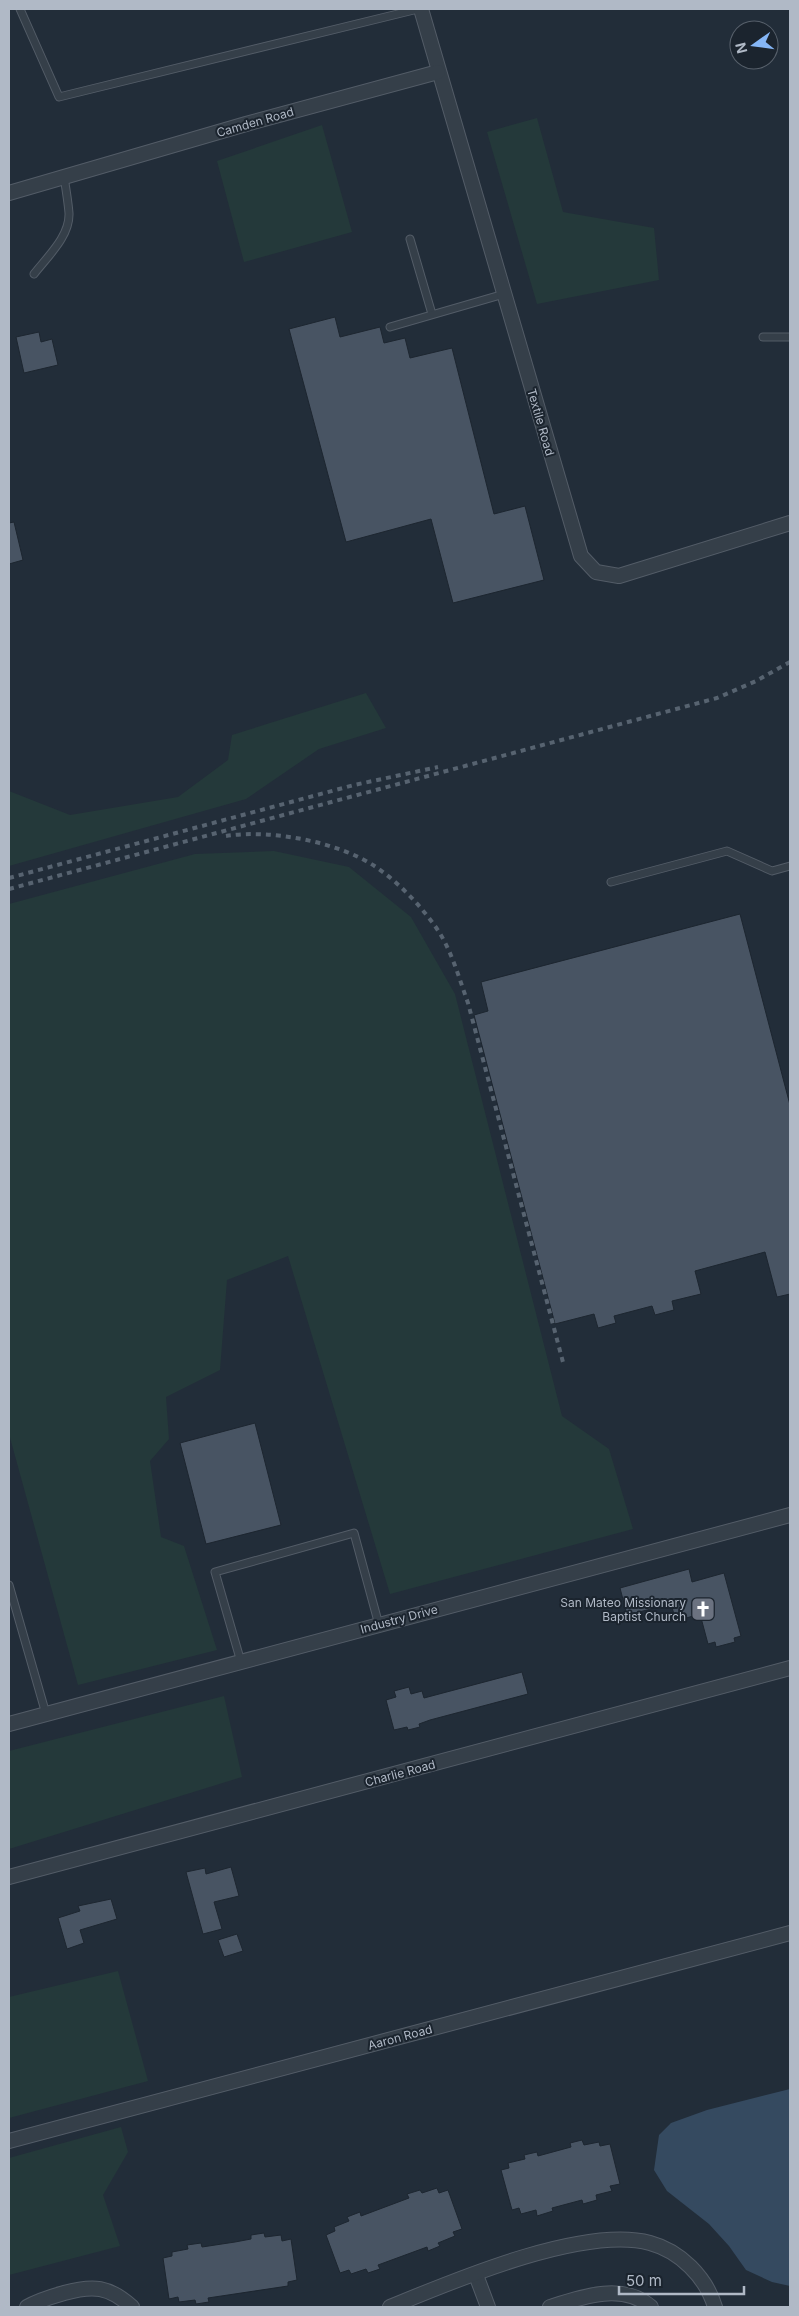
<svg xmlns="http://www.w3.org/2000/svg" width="799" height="2316" viewBox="0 0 799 2316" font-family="Inter,sans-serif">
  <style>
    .green { fill: #24393a }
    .water { fill: #354a60 }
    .building { fill: #485463; stroke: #1d2630 }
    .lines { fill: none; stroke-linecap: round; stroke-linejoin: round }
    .lane-casing { stroke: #535c67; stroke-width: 9 }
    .street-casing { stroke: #535c67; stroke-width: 16 }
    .lane { stroke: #353f49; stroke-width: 7 }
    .street { stroke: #353f49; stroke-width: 14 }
    .rail { stroke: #576370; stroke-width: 4; stroke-dasharray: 5 5; stroke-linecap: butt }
    .labels { text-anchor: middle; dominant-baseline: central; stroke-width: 4; stroke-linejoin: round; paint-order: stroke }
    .street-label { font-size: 12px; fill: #b0b9c6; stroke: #1b242e }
    .poi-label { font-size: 12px; fill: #b0b9c6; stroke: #1b242e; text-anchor: end }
  </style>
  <rect width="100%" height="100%" fill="#222d39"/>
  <g class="green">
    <polygon points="537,118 563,212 654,228 659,280 537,304 487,132"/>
    <polygon points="322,125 352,232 244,262 217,161"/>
    <polygon points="366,693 386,728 319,749 246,799 9,866 9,791 70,815 178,797 228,760 232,735"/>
    <polygon points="274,851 349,867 411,917 455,994 562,1416 609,1449 633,1529 390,1594 288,1256 227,1280 220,1370 166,1397 169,1439 150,1461 161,1537 184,1546 217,1650 78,1685 9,1434 9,904 195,854"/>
    <polygon points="224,1696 242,1777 9,1849 9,1751"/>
    <polygon points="118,1971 148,2081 9,2118 9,1997"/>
    <polygon points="121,2127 128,2152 103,2195 120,2246 9,2275 9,2158"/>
  </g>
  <polygon class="water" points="790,2089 790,2286 772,2282 746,2270 729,2246 709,2224 667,2191 654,2170 659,2135 671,2123 707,2110"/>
  <g class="building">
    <polygon points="335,317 340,337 380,327 384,343 405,338 410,358 452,348 494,514 525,506 544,580 453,603 431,519 346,542 289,329"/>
    <polygon points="39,332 41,342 52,339 58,365 24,373 16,337"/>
    <polygon points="14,522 23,560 9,564 9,523"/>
    <polygon points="740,914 790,1105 790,1294 777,1297 765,1252 695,1271 701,1294 672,1301 674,1310 655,1315 652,1306 614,1316 616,1323 598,1328 594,1314 555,1324 474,1015 488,1011 481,982"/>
    <polygon points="255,1423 281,1525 206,1544 180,1443"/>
    <polygon points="689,1569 692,1582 724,1573 741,1636 734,1638 735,1642 716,1647 715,1642 708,1644 700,1614 676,1621 671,1604 627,1615 620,1588"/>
    <polygon points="522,1672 528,1694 430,1720 419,1724 420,1727 408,1730 407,1727 394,1730 386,1700 396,1697 394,1691 409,1687 411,1694 422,1691 424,1698"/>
    <polygon points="231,1867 239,1896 214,1902 222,1929 203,1934 186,1872 205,1868 206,1874"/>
    <polygon points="111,1899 117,1919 80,1930 84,1943 67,1949 58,1918 80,1911 78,1906"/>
    <polygon points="237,1934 243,1951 224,1957 218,1940"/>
    <polygon points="582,2140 584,2145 599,2142 600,2146 610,2144 620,2184 610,2186 612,2191 596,2195 597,2200 583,2204 582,2200 552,2208 553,2211 537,2216 536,2210 521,2214 519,2208 512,2210 501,2170 509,2168 508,2163 525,2159 524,2155 537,2152 538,2156 571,2147 570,2143"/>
    <polygon points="437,2188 439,2193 448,2190 462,2229 453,2232 455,2236 438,2243 440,2246 428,2251 427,2247 378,2265 380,2269 368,2273 366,2269 351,2274 349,2270 340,2273 326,2235 335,2231 334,2227 349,2221 347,2217 360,2212 361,2216 409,2198 407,2194 420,2190 422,2193"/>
    <polygon points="264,2233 265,2237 281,2235 282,2241 291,2239 297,2280 288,2282 288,2286 208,2298 209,2302 196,2304 195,2300 179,2302 178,2297 169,2299 163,2258 172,2256 172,2252 188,2249 187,2245 201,2243 202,2247 235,2242 251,2239 251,2235"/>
  </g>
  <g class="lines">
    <g class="lane-casing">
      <g id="lane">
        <polyline points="20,9 59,97 418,9"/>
        <polyline points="410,239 432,314"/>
        <path d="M34 274C48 256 70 236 69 213 68 201 66 189 64 177"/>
        <polyline points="390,327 504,294"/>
        <polyline points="763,337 790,337"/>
        <polyline points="611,882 727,851 772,871 790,866"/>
        <polyline points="9,1585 46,1714"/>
        <polyline points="241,1662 215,1572 354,1533 379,1625"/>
      </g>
    </g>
    <g class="street-casing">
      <g id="street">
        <polyline points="421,9 581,556 596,572 619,576 790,523"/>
        <polyline points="9,193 246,124 438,72"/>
        <polyline points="9,1724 790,1515"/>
        <polyline points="9,1877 790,1668"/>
        <polyline points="9,2141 790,1933"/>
        <polyline points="476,2275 488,2307"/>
        <path d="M27 2307C39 2300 50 2297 64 2293 93 2285 109 2286 132 2307"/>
        <path d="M390 2307C453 2281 584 2225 650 2243 680 2251 706 2277 715 2307"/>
        <path d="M550 2307C581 2297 623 2282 651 2307"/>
      </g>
    </g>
    <use href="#lane" class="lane"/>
    <use href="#street" class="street"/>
    <g class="rail">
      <path d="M226 836C271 829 339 842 376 867 399 883 419 904 435 926 451 948 459 978 468 1003L564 1366"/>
      <polyline points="9,878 354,785 438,767"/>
      <polyline points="9,889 717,698 756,681 790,662"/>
    </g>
  </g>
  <defs>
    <g id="church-square" transform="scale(1.25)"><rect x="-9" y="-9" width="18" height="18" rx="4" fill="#6b7280" stroke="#1b242e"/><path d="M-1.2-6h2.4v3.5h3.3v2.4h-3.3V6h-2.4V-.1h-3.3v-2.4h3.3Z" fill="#fff"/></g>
  </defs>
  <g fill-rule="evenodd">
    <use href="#church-square" x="703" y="1609"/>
  </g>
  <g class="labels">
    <g class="street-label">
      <text transform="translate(255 122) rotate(-16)">Camden Road</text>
      <text transform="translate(541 422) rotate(74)">Textile Road</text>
      <text transform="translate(399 1619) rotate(-15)">Industry Drive</text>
      <text transform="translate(400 1773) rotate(-15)">Charlie Road</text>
      <text transform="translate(400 2037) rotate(-15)">Aaron Road</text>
    </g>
    <g class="poi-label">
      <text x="686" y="1602">San Mateo Missionary<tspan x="686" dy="14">Baptist Church</tspan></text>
    </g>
  </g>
  <rect width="799" height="2316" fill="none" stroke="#b0b9c6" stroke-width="20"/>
  <g transform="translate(754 45) rotate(256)"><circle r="24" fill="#1b242e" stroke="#57606b"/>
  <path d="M0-4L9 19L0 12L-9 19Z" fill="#85b6f6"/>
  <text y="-8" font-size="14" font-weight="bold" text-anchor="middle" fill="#b0b9c6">N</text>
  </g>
  <path d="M619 2286v8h125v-8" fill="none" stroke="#b0b9c6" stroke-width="2.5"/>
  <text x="626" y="2286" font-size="15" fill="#b0b9c6" stroke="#1b242e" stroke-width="4" paint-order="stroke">50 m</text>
</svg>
